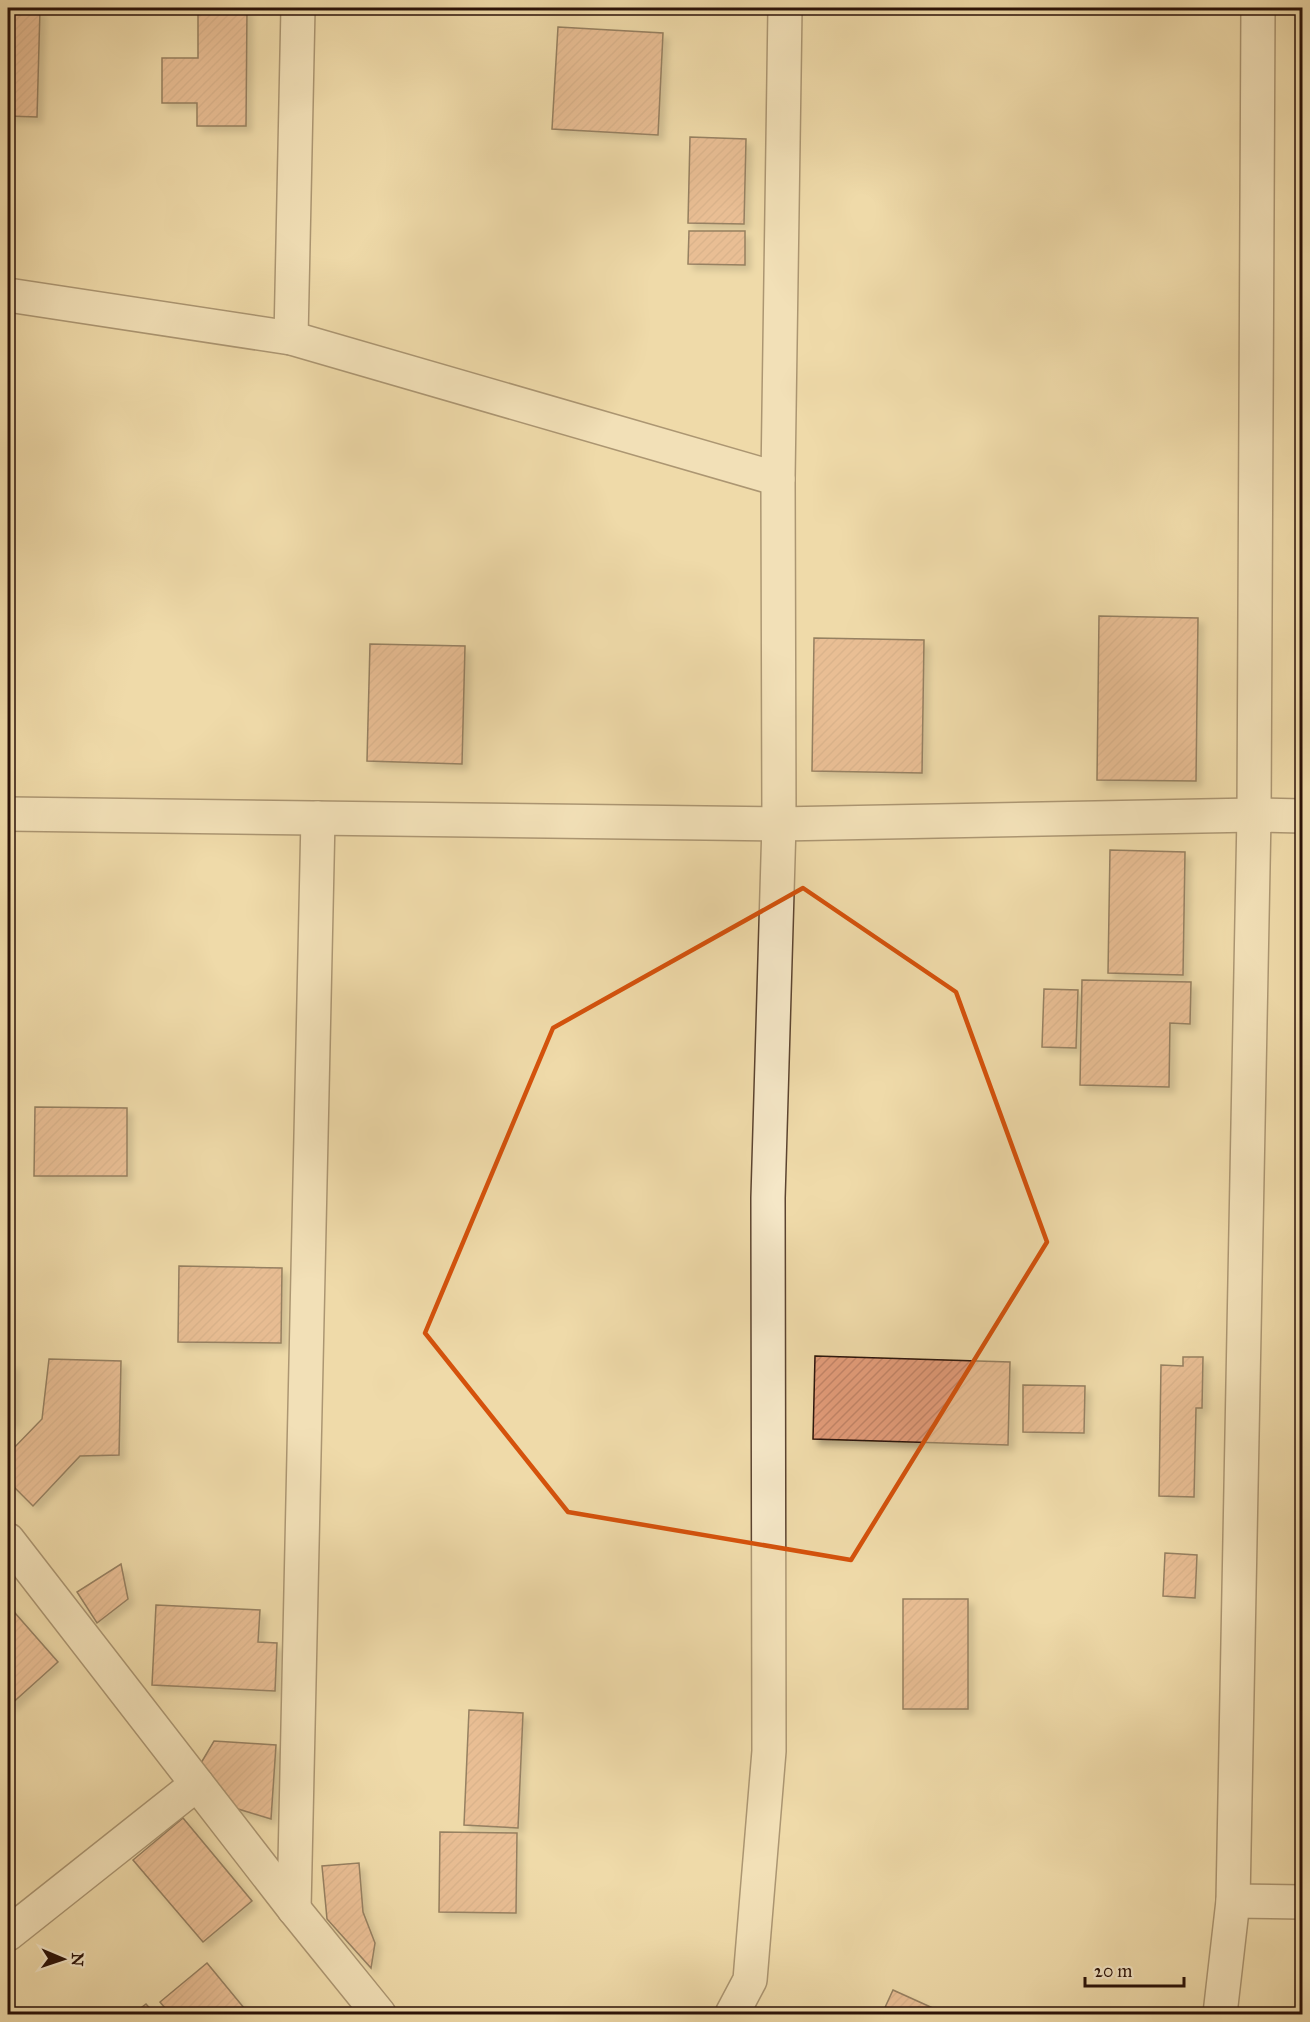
<svg xmlns="http://www.w3.org/2000/svg" width="1310" height="2022" viewBox="0 0 1310 2022" font-family="'IM FELL Great Primer',serif">
  <style>
    .building { fill: url(#building-hatch); stroke: #2b1208; stroke-width: 1.5; filter: url(#shadow) }
    .lines { fill: none; stroke-linecap: round; stroke-linejoin: round }
    .minor-casing { stroke: #5c4430; stroke-width: 36 }
    .minor { stroke: #f5e7c7; stroke-width: 33 }
    .marked { fill: none; stroke: #d5520c; stroke-width: 4.5; stroke-linejoin: round }
  </style>
  <defs>
    <pattern id="building-hatch" width="6" height="6" patternUnits="userSpaceOnUse" patternTransform="scale(1.5)"><rect width="6" height="6" fill="#e39c7a"/><path d="M-1 1l2-2M0 6l6-6M5 7l2-2" fill="none" stroke="#c38568"/></pattern>
    <filter id="shadow"><feDropShadow dx="5.5" dy="5.5" stdDeviation="3" flood-color="#0004"/></filter>
  </defs>
  <rect width="100%" height="100%" fill="#efdaa9"/>
  <filter id="stains"><feTurbulence type="fractalNoise" baseFrequency=".00333" numOctaves="4"/><feColorMatrix values="0 0 0 0 .2 0 0 0 0 .09 0 0 0 0 .02 0 0 0 .5 -.17"/></filter>
  <radialGradient id="worn" r=".72"><stop offset=".6" stop-color="#630" stop-opacity="0"/><stop offset="1" stop-color="#630" stop-opacity=".3"/></radialGradient>
  <g class="building">
    <polygon points="8,8 40,9 37,117 8,116"/>
    <polygon points="198,8 247,8 246,126 197,126 197,103 162,103 162,58 198,58"/>
    <polygon points="558,27 663,33 658,135 552,129"/>
    <polygon points="690,137 746,139 744,224 688,223"/>
    <polygon points="689,231 745,231 745,265 688,264"/>
    <polygon points="1099,616 1198,618 1196,781 1097,780"/>
    <polygon points="814,638 924,640 922,773 812,771"/>
    <polygon points="370,644 465,646 462,764 367,761"/>
    <polygon points="1110,850 1185,852 1183,975 1108,973"/>
    <polygon points="1082,980 1191,982 1190,1024 1170,1023 1169,1087 1080,1085"/>
    <polygon points="1044,989 1078,990 1076,1048 1042,1047"/>
    <polygon points="35,1107 127,1108 127,1176 34,1176"/>
    <polygon points="179,1266 282,1268 281,1343 178,1342"/>
    <polygon points="815,1356 1010,1362 1008,1445 813,1439"/>
    <polygon points="1183,1357 1203,1357 1202,1408 1196,1408 1194,1497 1159,1496 1161,1365 1183,1366"/>
    <polygon points="49,1359 121,1361 119,1455 80,1456 33,1506 8,1481 8,1454 42,1419"/>
    <rect x="8" y="1364" width="5" height="58"/>
    <polygon points="1023,1385 1085,1386 1084,1433 1023,1432"/>
    <polygon points="1165,1553 1197,1555 1195,1598 1163,1596"/>
    <polygon points="121,1564 128,1599 97,1623 77,1592"/>
    <rect x="903" y="1599" width="65" height="110"/>
    <polygon points="8,1605 58,1662 9,1706 8,1704"/>
    <polygon points="156,1605 260,1610 258,1642 277,1643 275,1691 152,1685"/>
    <polygon points="469,1710 523,1713 518,1828 464,1825"/>
    <polygon points="214,1741 276,1745 271,1819 235,1808 201,1763"/>
    <rect x="1300" y="1779" width="2" height="36"/>
    <polygon points="183,1818 252,1901 203,1942 133,1860"/>
    <polygon points="440,1832 517,1833 516,1913 439,1912"/>
    <polygon points="359,1863 363,1912 375,1943 371,1968 327,1919 322,1866"/>
    <polygon points="207,1963 249,2014 170,2014 160,2002"/>
    <polygon points="893,1990 946,2014 882,2014"/>
    <polygon points="146,2004 155,2014 133,2014"/>
  </g>
  <g class="lines">
    <g class="minor-casing">
      <g id="minor">
        <polyline points="8,295 291,338 778,479"/>
        <polyline points="291,338 298,8"/>
        <polyline points="8,814 779,824 1254,815 1302,816"/>
        <polyline points="8,1540 294,1909 379,2014"/>
        <polyline points="1233,1901 1302,1902"/>
        <polyline points="294,1909 318,818"/>
        <polyline points="8,1934 197,1784"/>
        <polyline points="732,2014 750,1980 769,1751 768,1198 779,824 778,479 785,8"/>
        <polyline points="1220,2014 1233,1901 1254,815 1258,8"/>
      </g>
    </g>
    <use href="#minor" class="minor"/>
  </g>
  <path d="M0 0H1310V2022H0ZM803 888 956 992 1047 1242 851 1560 568 1512 425 1333 553 1028Z" fill="#efdaa9" fill-opacity=".55" fill-rule="evenodd"/>
  <path class="marked" d="M803 888 956 992 1047 1242 851 1560 568 1512 425 1333 553 1028Z"/>
  <rect width="1310" height="2022" fill="none" stroke="#efdaa9" stroke-width="30"/>
  <rect x="9" y="9" width="1292" height="2004" fill="none" stroke="#2b1208" stroke-width="3"/>
  <rect x="15" y="15" width="1280" height="1992" fill="none" stroke="#2b1208" stroke-width="1.5"/>
  <g transform="translate(63 1959) rotate(92)" stroke="#f5e7c7" stroke-width="4.5" paint-order="stroke">
  <path d="M0-4.5L10 22L0 15L-10 22Z" fill="#2b1208"/>
  <text y="-9" font-size="16" font-weight="bold" text-anchor="middle" fill="#2b1208">N</text>
  </g>
  <path d="M1085 1977v9h99v-9" fill="none" stroke="#2b1208" stroke-width="3"/>
  <text x="1094" y="1977" font-size="18" fill="#2b1208" stroke="#f5e7c7" stroke-width="4.5" paint-order="stroke">20 m</text>
  <rect width="100%" height="100%" filter="url(#stains)"/>
  <rect width="100%" height="100%" fill="url(#worn)"/>
</svg>
